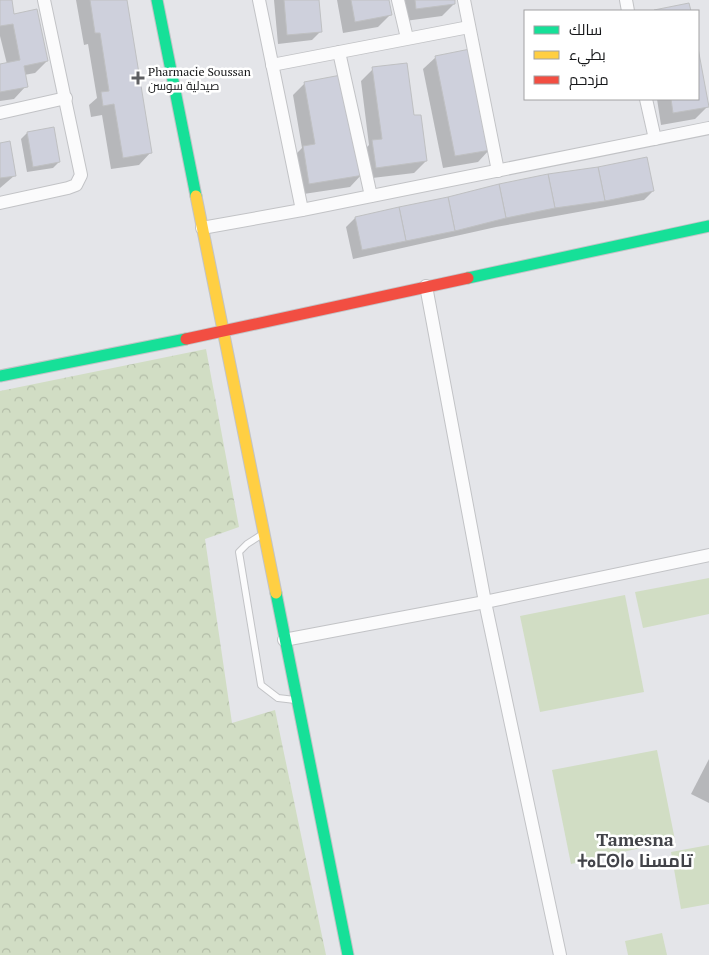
<svg xmlns="http://www.w3.org/2000/svg" width="709" height="955" viewBox="0 0 709 955" font-family="'PT Serif',Cairo,'Noto Sans Tifinagh',serif">
  <style>
    .forest { fill: url(#forest-crowns) }
    .garden { fill: #d1ddc4 }
    .shadow { fill: #0003 }
    .building { fill: #ced0dc; stroke: #bfc0c2 }
    .lines { fill: none; stroke-linecap: round; stroke-linejoin: round }
    .lane-casing { stroke: #c2c3c6; stroke-width: 8 }
    .street-casing { stroke: #c2c3c6; stroke-width: 14 }
    .fast-casing { stroke: #c2c3c6; stroke-width: 13 }
    .slow-casing { stroke: #c2c3c6; stroke-width: 13 }
    .jam-casing { stroke: #c2c3c6; stroke-width: 13 }
    .lane { stroke: #fbfbfc; stroke-width: 6 }
    .street { stroke: #fbfbfc; stroke-width: 12 }
    .fast { stroke: #16e098; stroke-width: 11 }
    .slow { stroke: #ffcf43; stroke-width: 11 }
    .jam { stroke: #f24e42; stroke-width: 11 }
    .poi-dot { fill: #5e5f62; stroke: #fff; stroke-width: 2 }
    .labels { text-anchor: middle; dominant-baseline: central; stroke-width: 5; stroke-linejoin: round; paint-order: stroke }
    .poi-label { font-size: 12px; fill: #161719; stroke: #fff; text-anchor: start }
    .district-label { font-size: 18px; font-weight: bold; fill: #424349; stroke: #fff }
  </style>
  <defs>
    <pattern id="forest-crowns" width="20" height="18" patternUnits="userSpaceOnUse" patternTransform="scale(1.25)"><rect width="20" height="18" fill="#d1ddc4"/><path d="M2 6a3 3 0 1 1 6 0M12 15a3 3 0 1 1 6 0" fill="none" stroke="#b3bda8"/></pattern>
  </defs>
  <rect width="100%" height="100%" fill="#e4e5e9"/>
  <polygon class="forest" points="206,349 239,527 205,539 232,723 275,710 326,955 0,955 0,391"/>
  <g class="garden">
    <polygon points="709,578 709,614 643,628 635,592"/>
    <polygon points="625,595 644,692 540,712 520,616"/>
    <polygon points="657,750 675,840 571,864 552,770"/>
    <polygon points="709,845 709,904 681,909 671,852"/>
    <polygon points="662,933 667,955 628,955 625,941"/>
  </g>
  <g class="shadow">
    <polygon points="11,0 13,15 47,61 35,73 24,75 26,86 14,99 0,101 0,65 7,64 0,36 0,2"/>
    <polygon points="76,0 126,0 151,152 139,165 111,169 102,115 91,117 89,105 97,98 88,44 84,45"/>
    <polygon points="274,0 318,0 321,31 312,40 278,44"/>
    <polygon points="337,0 387,0 390,15 378,27 343,33"/>
    <polygon points="402,0 453,0 454,4 442,16 405,21"/>
    <polygon points="698,55 707,107 695,119 661,125 657,99 698,99"/>
    <polygon points="436,57 490,149 478,162 443,168 423,69"/>
    <polygon points="373,69 413,117 426,161 414,173 364,179 363,173 350,187 297,195 291,159 302,148 293,95 305,83 359,155 369,145 361,81"/>
    <polygon points="27,133 59,162 53,168 27,172 21,139"/>
    <polygon points="0,144 14,176 0,188"/>
    <polygon points="653,191 644,200 496,227 353,259 346,227 355,218"/>
    <polygon points="709,759 709,803 691,794"/>
  </g>
  <g class="building">
    <polygon points="0,0 12,0 14,14 37,9 48,61 24,66 28,87 0,92 0,64 20,60 13,24 0,26"/>
    <polygon points="90,0 127,0 152,153 123,158 114,104 103,106 101,92 109,91 100,33 95,33"/>
    <polygon points="284,0 319,0 322,32 287,35"/>
    <polygon points="351,0 389,0 392,15 355,22"/>
    <polygon points="415,0 455,0 455,4 416,9"/>
    <polygon points="689,3 691,11 654,11 654,10"/>
    <polygon points="698,48 709,107 673,113 671,99 698,99"/>
    <polygon points="470,49 491,150 455,156 435,56"/>
    <polygon points="407,63 414,115 421,115 427,161 376,168 372,140 382,139 372,67"/>
    <polygon points="341,75 364,175 309,184 303,146 315,144 304,82"/>
    <polygon points="54,127 60,162 33,167 27,132"/>
    <polygon points="10,141 16,176 0,178 0,143"/>
    <polygon points="647,157 654,191 605,201 598,167"/>
    <polygon points="598,167 605,201 555,208 548,174"/>
    <polygon points="548,174 555,208 506,218 499,184"/>
    <polygon points="499,184 506,218 455,231 448,197"/>
    <polygon points="448,197 455,231 406,241 399,207"/>
    <polygon points="399,207 406,241 362,250 355,217"/>
  </g>
  <g class="lines">
    <g class="lane-casing">
      <polyline id="lane" points="261,535 247,544 239,552 261,685 278,698 295,700"/>
    </g>
    <g class="street-casing">
      <g id="street">
        <polyline points="259,0 302,210"/>
        <polyline points="398,0 407,38"/>
        <polyline points="464,0 498,171"/>
        <polyline points="626,0 628,11"/>
        <polyline points="339,52 371,196"/>
        <polyline points="272,65 469,27"/>
        <polyline points="646,99 655,139"/>
        <polyline points="0,113 66,98"/>
        <polyline points="0,203 68,188 76,185 81,175 44,0"/>
        <polyline points="202,228 302,210 709,128"/>
        <polyline points="426,286 485,602 560,955"/>
        <polyline points="284,640 485,602 709,555"/>
      </g>
    </g>
    <g class="fast-casing">
      <g id="fast">
        <polyline points="157,0 196,196"/>
        <polyline points="468,278 709,226"/>
        <polyline points="0,376 186,339"/>
        <polyline points="276,593 348,955"/>
      </g>
    </g>
    <g class="slow-casing">
      <polyline id="slow" points="196,196 276,593"/>
    </g>
    <g class="jam-casing">
      <polyline id="jam" points="186,339 468,278"/>
    </g>
    <use href="#lane" class="lane"/>
    <use href="#street" class="street"/>
    <use href="#fast" class="fast"/>
    <use href="#slow" class="slow"/>
    <use href="#jam" class="jam"/>
  </g>
  <path class="poi-dot" d="M135.5 70.5h5v5h5v5h-5v5h-5v-5h-5v-5h5z"/>
  <g class="labels">
    <g class="poi-label">
      <text x="148" y="71">Pharmacie Soussan<tspan x="148" dy="14">صيدلية سوسن</tspan></text>
    </g>
    <g class="district-label">
      <text x="635" y="839">Tamesna<tspan x="635" dy="21">ⵜⴰⵎⵙⵏⴰ تامسنا</tspan></text>
    </g>
  </g>
  <rect x="524" y="10" width="175" height="90" fill="#ffffff" stroke="#a2a2a3"/>
  <rect x="534" y="26" width="25" height="8" fill="#16e098" stroke="#a2a2a3"/>
  <text x="569" y="35" font-size="15" fill="#161719">سالك</text>
  <rect x="534" y="51" width="25" height="8" fill="#ffcf43" stroke="#a2a2a3"/>
  <text x="569" y="60" font-size="15" fill="#161719">بطيء</text>
  <rect x="534" y="76" width="25" height="8" fill="#f24e42" stroke="#a2a2a3"/>
  <text x="569" y="85" font-size="15" fill="#161719">مزدحم</text>
</svg>
